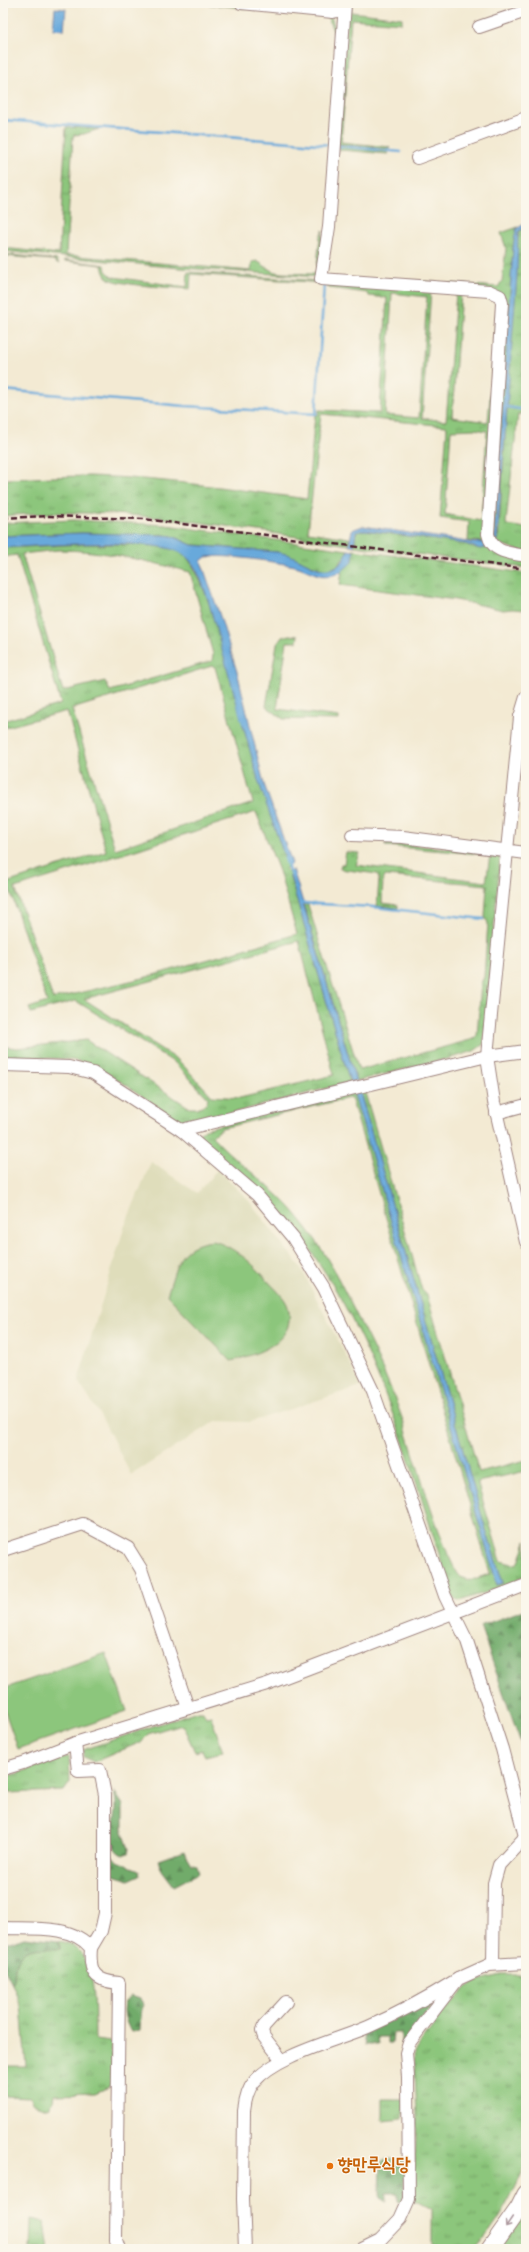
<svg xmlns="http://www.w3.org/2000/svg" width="529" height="2252" viewBox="0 0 529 2252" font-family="'Indie Flower','Poor Story',sans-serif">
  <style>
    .built { fill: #dfddbb }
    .grass { fill: url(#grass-tufts); stroke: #6b7253; fill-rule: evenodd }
    .forest { fill: url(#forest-firs); stroke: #5e654b }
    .garden { fill: #8cc67b; stroke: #6b7253 }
    .water { fill: #67a9db; stroke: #586483 }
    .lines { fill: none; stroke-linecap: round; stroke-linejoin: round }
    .stream { stroke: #67a9db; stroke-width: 2.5 }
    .minor-casing { stroke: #9e847f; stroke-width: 14 }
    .highway-casing { stroke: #9e847f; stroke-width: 19 }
    .minor { stroke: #fff; stroke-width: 12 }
    .highway { stroke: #fff; stroke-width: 17 }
    .rail { stroke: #4a1f2b; stroke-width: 2.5; stroke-dasharray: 6 3; stroke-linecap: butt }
    .oneway { stroke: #ae9aa0 }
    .food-dot { fill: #e8710a; stroke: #fbf7ec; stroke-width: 1.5 }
    .labels { text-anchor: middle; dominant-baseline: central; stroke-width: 3; stroke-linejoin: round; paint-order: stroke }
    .food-label { font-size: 18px; font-weight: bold; fill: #c56008; stroke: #fbf7ec; text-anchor: start }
  </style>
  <defs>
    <pattern id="grass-tufts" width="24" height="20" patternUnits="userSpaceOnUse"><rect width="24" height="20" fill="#8cc67b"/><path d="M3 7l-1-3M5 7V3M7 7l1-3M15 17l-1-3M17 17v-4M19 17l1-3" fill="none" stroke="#74a065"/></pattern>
    <pattern id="forest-firs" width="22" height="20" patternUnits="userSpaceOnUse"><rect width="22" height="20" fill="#71ab6b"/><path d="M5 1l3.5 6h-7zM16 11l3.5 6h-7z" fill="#5f8b58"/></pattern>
  </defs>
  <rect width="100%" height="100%" fill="#fbf7ec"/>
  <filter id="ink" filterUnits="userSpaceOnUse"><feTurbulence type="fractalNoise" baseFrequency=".025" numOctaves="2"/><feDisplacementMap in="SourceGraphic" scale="8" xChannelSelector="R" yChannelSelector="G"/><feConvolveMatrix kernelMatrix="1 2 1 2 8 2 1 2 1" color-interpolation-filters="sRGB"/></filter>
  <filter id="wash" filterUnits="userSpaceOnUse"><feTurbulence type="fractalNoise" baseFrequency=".012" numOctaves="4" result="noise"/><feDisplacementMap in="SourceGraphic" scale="16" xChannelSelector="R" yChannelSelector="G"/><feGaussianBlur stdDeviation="0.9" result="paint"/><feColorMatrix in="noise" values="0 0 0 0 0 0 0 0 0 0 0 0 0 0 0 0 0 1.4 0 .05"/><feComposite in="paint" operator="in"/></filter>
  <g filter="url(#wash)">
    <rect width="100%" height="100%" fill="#f3ead3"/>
    <polygon class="built" points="151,1162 197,1193 217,1170 246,1197 301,1268 361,1386 250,1422 216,1421 131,1475 103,1420 78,1381 124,1228"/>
    <g class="grass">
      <path d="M193 3C239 3 285 9 331 17L341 45 338 46 329 20 326 16Z"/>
      <polygon points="348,3 351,3 351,12 402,18 402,23 351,19 341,142 390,147 389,149 337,144"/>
      <polygon points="66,127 99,129 84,134 74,135 73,137 66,255 251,271 252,262 257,261 272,271 281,273 316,274 320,236 323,230 320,277 180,268 3,251 3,248 59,254"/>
      <polygon points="338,147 388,152 388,154 340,150"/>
      <polygon points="526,226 526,318 520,405 526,406 526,410 507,406 518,232"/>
      <polygon points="518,227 513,248 494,540 498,539 499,529 507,408 526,411 526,414 518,414 506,523 507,525 526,528 526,553 492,541 504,297 389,279 498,287 502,281 506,248 501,233"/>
      <polygon points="3,254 57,260 59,264 53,260 3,256"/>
      <path d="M66 260 105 265 106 271 113 277 187 287 188 272 495 293 500 300 485 531 487 542 468 541 469 522 440 518 447 428 446 426 321 414 308 532 349 538V545C234 528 120 504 3 516V480L9 479C36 478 62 476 89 476 162 478 235 489 307 499L315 415H318L319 410 380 413 387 298 369 296 367 293 329 288 324 283 191 274 190 289C171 287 125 286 109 279 104 276 103 270 102 265L64 261ZM431 290 456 293 446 421 422 418ZM392 293 427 297 419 418 385 415ZM461 293C472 293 493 291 497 304L488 422 452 417ZM474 429 487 431 481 521 445 514 451 430Z"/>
      <path d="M74 520 166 525 348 550C342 561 338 569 324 570L277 552 192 545 172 536 163 535 82 533 3 536V523Z"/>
      <path d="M365 530 465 544C472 547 481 551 488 547L526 559V568L354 546 356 532Z"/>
      <path d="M85 544C109 545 165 541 183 554 206 570 231 682 241 713 256 764 272 816 288 867L285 869 289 873 350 1082 186 1125 181 1124C154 1105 108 1068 77 1061 53 1056 27 1059 3 1058V1046L17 1048 86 1040 190 1108H197L206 1104 208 1098 175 1063 76 1001 31 1013 29 1008 47 1002 10 890 3 892V884L106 851 67 711 3 728V721L61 704 17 555 3 557V548ZM58 550C103 550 147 561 190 572L213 654 212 661 110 691 105 681 63 691 22 554ZM212 666 215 667 253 803 115 849 72 709ZM256 812 279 871 297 934 143 978 53 999 15 888ZM299 941 334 1075 240 1098 212 1096 178 1060 84 999Z"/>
      <polygon points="353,550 526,573 526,610 512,609 503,610 456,600 340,585 342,570 353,561"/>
      <polygon points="289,635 298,636 297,642 287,642 277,709 339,717 339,720 283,719 266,706 277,644 282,637"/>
      <polygon points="386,843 495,852 500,857 484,1044 474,1051 458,1056 356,1081 304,905 308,905 359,1070 474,1039 477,1036 481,983 484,977 488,923 485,917 487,885 386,876 383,878 382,903 398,905 398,908 377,906 379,879 377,874 340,869 341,864 344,864 346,852 360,853 356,865 486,882 490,855 385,846"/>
      <path d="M359 1089H364L422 1290 427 1295 479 1472 526 1460V1471L478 1482V1485L501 1561 516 1565 519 1563 526 1541V1575L511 1584 460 1601 453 1598C410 1466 373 1315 278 1210 254 1184 226 1162 200 1138L199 1134 205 1129 353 1091 497 1585 503 1583 485 1527ZM349 1098 352 1101 490 1574C481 1576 469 1583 461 1577 446 1566 410 1440 401 1415 387 1376 369 1339 350 1302 335 1271 319 1241 296 1214 272 1185 238 1165 212 1136L222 1128Z"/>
      <polygon points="197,1711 203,1711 206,1717 211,1716 223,1752 205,1756 202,1750 195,1752 183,1726 178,1725 148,1734 141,1742 94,1762 83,1757 83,1750"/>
      <polygon points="69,1756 70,1782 64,1791 8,1793 9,1776"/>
      <path d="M59 1941C100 1945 94 2010 95 2040L111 2042 113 2080 109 2087 95 2093 54 2094 53 2102 49 2108 32 2103 31 2097 4 2096 3 2100V2066H26L21 2006 12 1984 17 1958 25 1951 38 1947 60 1949Z"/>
      <path d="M500 1975H520L526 1977V2163C514 2193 498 2226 474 2249H432V2209L413 2199 417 2116 414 2052 442 2014 467 1987 481 1980Z"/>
      <polygon points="383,2099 405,2099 403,2119 383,2121"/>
      <polygon points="526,2200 526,2249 494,2249"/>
      <polygon points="31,2219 45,2222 49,2249 30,2249"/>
    </g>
    <g class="forest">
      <polygon points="526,1609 526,1758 480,1626"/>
      <path d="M114 1791 123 1805V1831L129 1849 128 1853 123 1855C105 1849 116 1821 116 1807 116 1802 115 1796 114 1791Z"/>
      <polygon points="107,1849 117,1861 139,1870 140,1875 129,1880 113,1875 108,1871"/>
      <polygon points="184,1851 192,1864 197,1865 199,1873 174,1886 162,1870 158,1860"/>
      <path d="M24 1937 59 1941 60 1949C42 1949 21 1944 15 1966 14 1972 16 1978 12 1984L3 1966V1942H10Z"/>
      <path d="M131 1996 140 1999 144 2005 141 2011 140 2031 131 2032C125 2021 119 2005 131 1996Z"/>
      <polygon points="428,2002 433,2004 405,2043 401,2043 401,2032 393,2032 392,2043 388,2043 388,2037 377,2037 378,2044 366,2044 363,2032"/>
      <polygon points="388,2159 402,2160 405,2163 404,2197 401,2201 398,2201 398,2193 386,2193 386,2201 379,2196 380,2164"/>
    </g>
    <g class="garden">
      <path d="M213 1241C233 1246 254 1264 267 1280 273 1287 286 1298 288 1307 298 1342 255 1355 231 1361L167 1295C177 1266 177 1245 213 1241Z"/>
      <polygon points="106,1653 127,1711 18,1749 3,1706 3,1689"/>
    </g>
    <g class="water">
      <polygon points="55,8 66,9 64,30 53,29"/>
      <polygon points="526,223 526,226 518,232 517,276 497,541 494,540 513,248 516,229"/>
      <polygon points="363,526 475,543 487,542 488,547 480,549 465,544 365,530 356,532 354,546 349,545 352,530"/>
      <path d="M82 533 163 535 172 536 192 545 277 552C282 553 288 554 292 556 309 563 327 579 343 561 346 557 346 553 348 550L354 551 353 561C348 566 341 573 333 575 319 579 308 569 295 566 275 562 226 554 206 557L201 561 220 616 238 675 264 784 292 863 288 867 259 783 208 600C203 586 197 564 184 555 160 536 38 546 3 548V536Z"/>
      <polygon points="293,869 356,1081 350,1082 289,873"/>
      <polygon points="359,1089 485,1527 503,1583 497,1585 353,1091"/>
    </g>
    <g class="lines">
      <g class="stream">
        <polyline points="3,120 331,145"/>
        <polyline points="338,146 401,152"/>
        <polyline points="3,390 185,406 316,414 324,284"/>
        <polyline points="507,407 526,410"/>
        <polyline points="238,703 243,723"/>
        <polyline points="285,858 290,874"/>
        <polyline points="303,903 373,907 484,919"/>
      </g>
    </g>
  </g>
  <g filter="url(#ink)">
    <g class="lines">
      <g class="minor-casing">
        <g id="minor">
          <polyline points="241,3 333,12 341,10 345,3"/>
          <path d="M345 4 329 227 321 279 489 291 500 296 502 303 488 534C492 553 510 553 526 556"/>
          <polyline points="479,27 526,11"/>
          <polyline points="417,158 526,118"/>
          <polyline points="520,717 526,697"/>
          <polyline points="526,717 520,717 487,1056 494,1102 526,1242"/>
          <polyline points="352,835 403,837 526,853"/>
          <polyline points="3,1065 69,1067 93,1073 181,1130 257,1195 293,1238 324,1288 373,1391 445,1596 467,1641 502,1749 526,1840"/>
          <polyline points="496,1113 526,1105"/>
          <polyline points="181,1130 487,1056 526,1051"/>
          <polyline points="3,1550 83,1524 128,1548 141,1569 188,1708"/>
          <polyline points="75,1743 78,1771 100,1770 105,1795 105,1913 101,1931 91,1948"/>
          <polyline points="3,1769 23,1763 75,1743 267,1684 526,1585"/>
          <path d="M3 1928C31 1929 72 1924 91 1948 89 1972 94 1981 119 1983L116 2240 119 2249"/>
          <polyline points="493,1964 494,1883 499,1865 525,1837"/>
          <polyline points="282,2060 264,2037 262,2031 264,2026 286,2002"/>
          <path d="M245 2249 243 2199 244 2111C245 2102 247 2090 254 2082 276 2055 335 2041 368 2027 400 2013 429 1997 458 1979"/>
          <polyline points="362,2249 380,2240 400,2219 409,2199 408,2077 406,2053 409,2043 458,1979 489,1965 526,1963"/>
        </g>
      </g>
      <g class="highway-casing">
        <polyline id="highway" points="490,2249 519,2208 526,2194"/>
      </g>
      <use href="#minor" class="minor"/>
      <use href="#highway" class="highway"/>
      <polyline class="rail" points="3,518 50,516 144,519 526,569"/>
    </g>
    <defs><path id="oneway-shaft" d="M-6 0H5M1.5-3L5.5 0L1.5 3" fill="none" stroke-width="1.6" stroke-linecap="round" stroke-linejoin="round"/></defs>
    <use class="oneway" href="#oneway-shaft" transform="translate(509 2222) rotate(124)"/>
  </g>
  <circle class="food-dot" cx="330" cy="2166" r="4"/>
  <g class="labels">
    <g class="food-label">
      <text x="338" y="2166">향만루식당</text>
    </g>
  </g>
  <rect width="529" height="2252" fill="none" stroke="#fbf7ec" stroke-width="16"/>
</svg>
